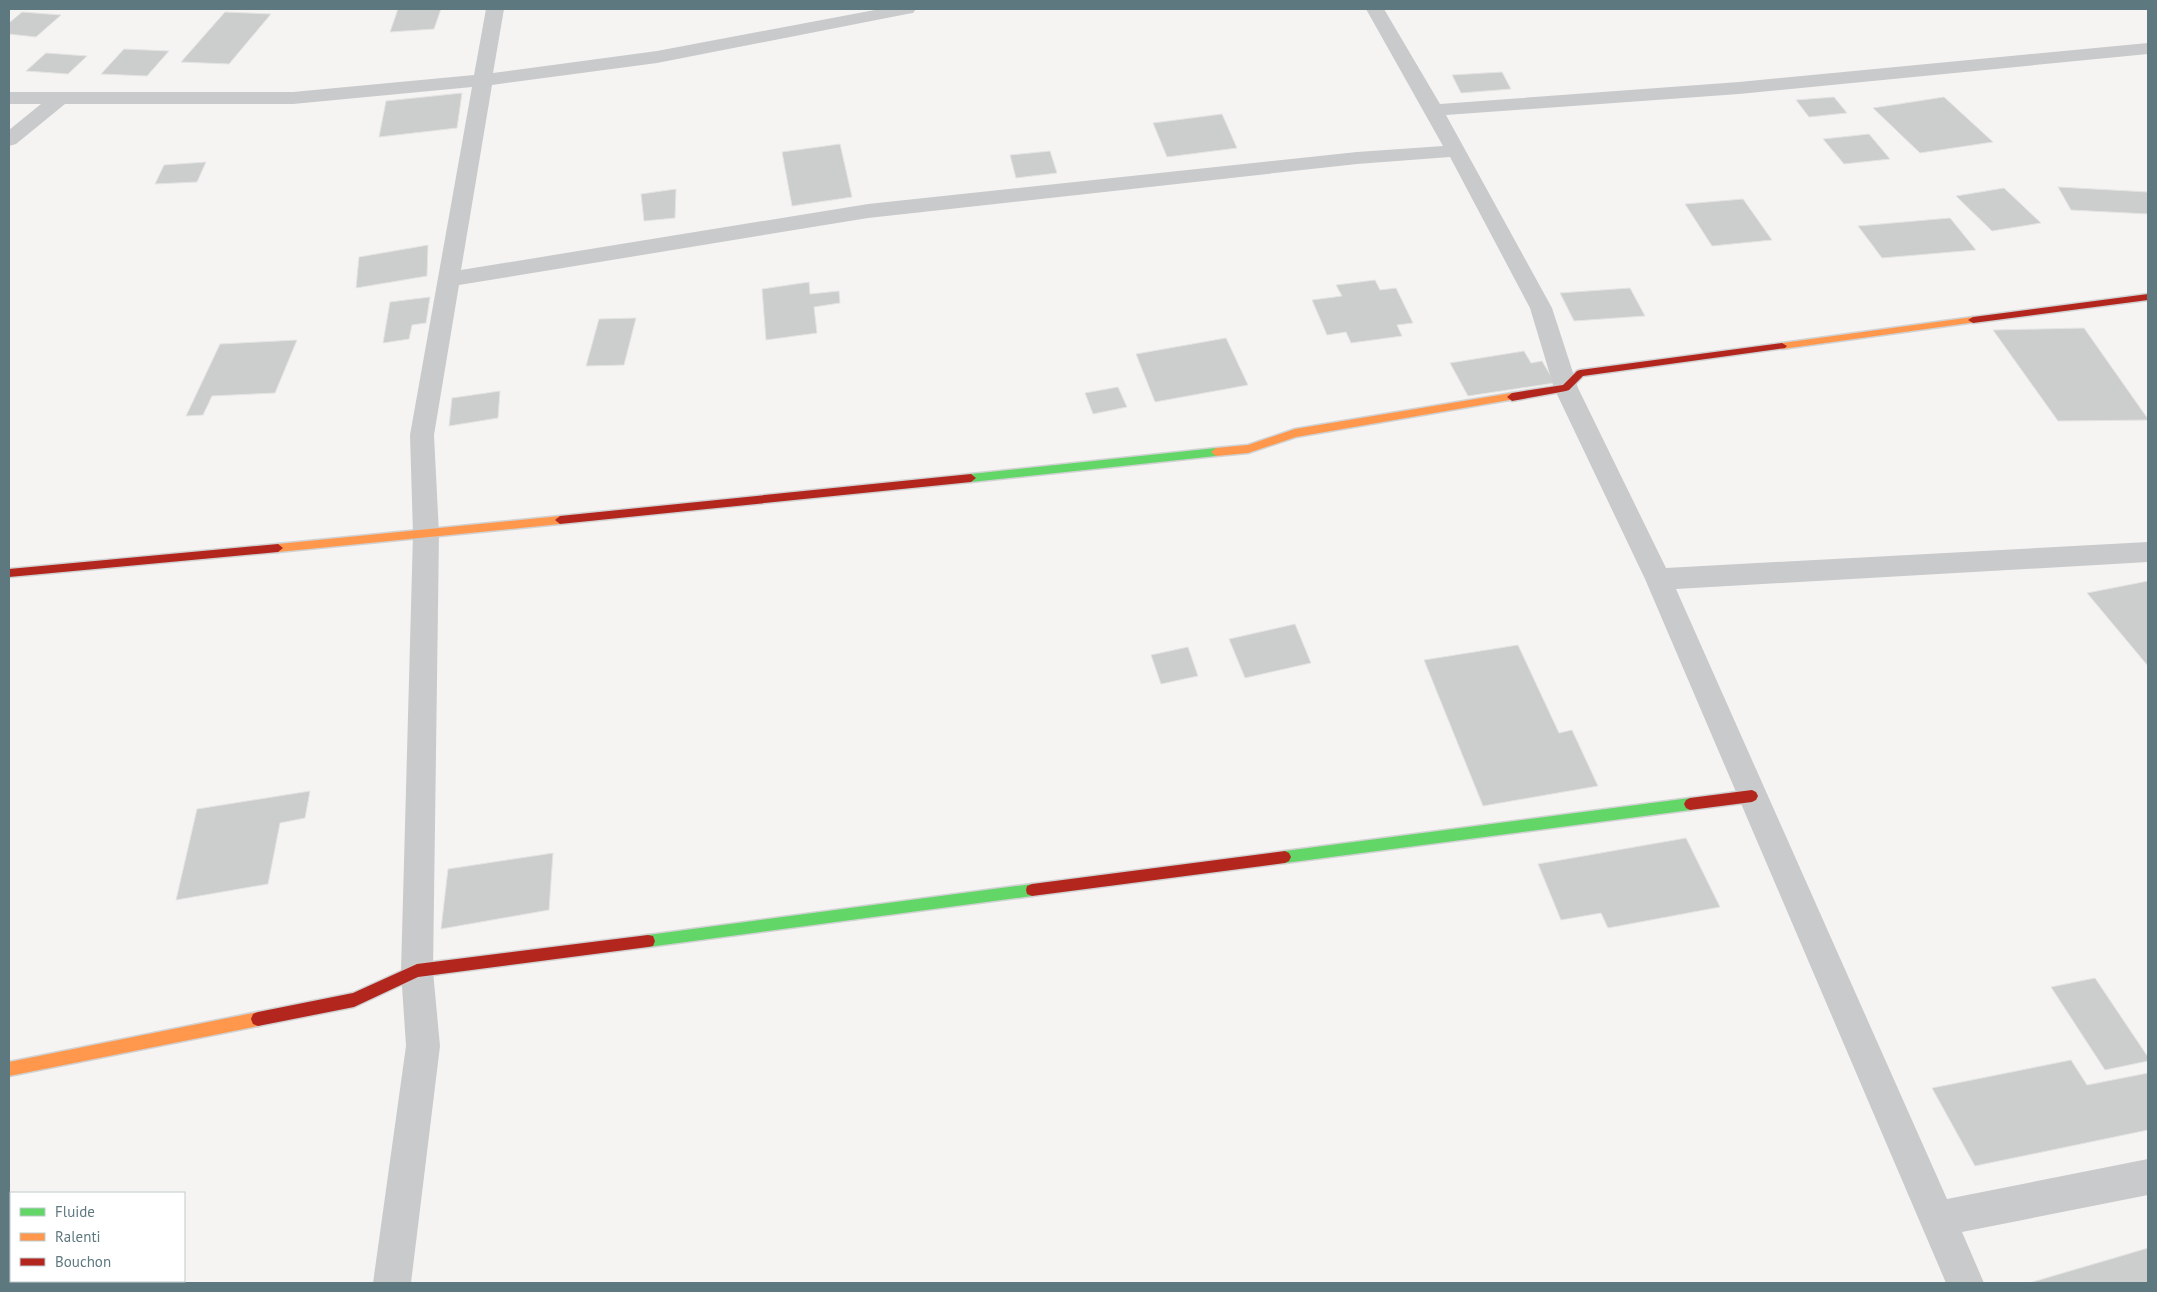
<svg xmlns="http://www.w3.org/2000/svg" width="2157" height="1292" viewBox="0 0 2157 1292" font-family="'PT Sans',sans-serif">
  <style>
    .building { fill: #cccece; stroke: #e4e4e3 }
    .lines { fill: none; stroke-linecap: round; stroke-linejoin: round }
    .fast-casing { stroke: #d1d2d3; stroke-width: 3 }
    .slow-casing { stroke: #d1d2d3; stroke-width: 3 }
    .jam-casing { stroke: #d1d2d3; stroke-width: 3 }
    .street { fill: #c9cacb; fill-rule: evenodd }
    .fast { fill: #63d668; fill-rule: evenodd }
    .slow { fill: #ff974d; fill-rule: evenodd }
    .jam { fill: #b3261e; fill-rule: evenodd }
  </style>
  <rect width="100%" height="100%" fill="#f5f4f3"/>
  <g class="building">
    <polygon points="398,9 441,9 434,29 390,32"/>
    <polygon points="22,12 61,15 36,37 9,34 9,23"/>
    <polygon points="225,12 271,14 229,64 181,62"/>
    <polygon points="124,49 169,51 147,76 101,74"/>
    <polygon points="46,53 87,56 68,74 26,71"/>
    <polygon points="1502,72 1511,89 1461,93 1452,75"/>
    <polygon points="462,93 457,128 379,137 386,101"/>
    <polygon points="1834,97 1847,113 1809,117 1796,100"/>
    <polygon points="1944,97 1993,142 1920,153 1873,108"/>
    <polygon points="1222,114 1237,148 1167,157 1153,123"/>
    <polygon points="1869,134 1890,159 1844,164 1823,139"/>
    <polygon points="840,144 852,197 792,206 782,152"/>
    <polygon points="1050,151 1057,173 1016,178 1010,155"/>
    <polygon points="206,162 197,182 155,184 164,165"/>
    <polygon points="2058,187 2148,192 2148,214 2071,210"/>
    <polygon points="2004,188 2041,223 1992,231 1956,196"/>
    <polygon points="676,189 675,218 644,221 641,194"/>
    <polygon points="1743,199 1772,240 1712,246 1685,204"/>
    <polygon points="1950,218 1976,250 1882,258 1858,226"/>
    <polygon points="428,245 427,276 356,288 359,257"/>
    <polygon points="1375,280 1380,290 1396,288 1413,323 1397,325 1402,336 1351,343 1346,332 1327,335 1312,300 1342,296 1336,285"/>
    <polygon points="809,282 810,294 839,291 840,303 814,307 817,333 766,340 762,289"/>
    <polygon points="1630,288 1645,316 1574,321 1560,293"/>
    <polygon points="430,297 426,323 412,325 409,339 383,343 390,302"/>
    <polygon points="636,318 624,365 586,366 599,319"/>
    <polygon points="2084,328 2148,419 2148,420 2058,421 1993,330"/>
    <polygon points="1226,338 1248,385 1155,402 1136,354"/>
    <polygon points="297,340 275,393 212,396 203,415 186,416 220,344"/>
    <polygon points="1524,351 1531,363 1542,361 1555,383 1468,396 1450,363"/>
    <polygon points="1118,387 1127,407 1093,414 1085,393"/>
    <polygon points="500,391 498,418 449,426 452,398"/>
    <polygon points="2148,581 2148,666 2087,593"/>
    <polygon points="1295,624 1311,663 1245,678 1229,639"/>
    <polygon points="1518,645 1559,733 1572,730 1598,786 1483,806 1424,660"/>
    <polygon points="1188,647 1198,676 1161,684 1151,655"/>
    <polygon points="310,791 305,818 280,823 268,884 176,900 197,809"/>
    <polygon points="1686,838 1720,907 1608,928 1601,913 1561,920 1538,864"/>
    <polygon points="553,853 549,910 441,929 448,869"/>
    <polygon points="2095,978 2148,1057 2148,1061 2105,1070 2051,987"/>
    <polygon points="2071,1060 2087,1085 2148,1073 2148,1130 1975,1166 1932,1088"/>
    <polygon points="2148,1248 2148,1283 2029,1283"/>
    <polygon points="11,1259 11,1281 113,1281 113,1283 9,1283"/>
  </g>
  <g class="lines">
    <g class="fast-casing">
      <g id="fast">
        <polygon points="1216,448 1221,452 1216,456 971,482 966,478 971,474"/>
        <polygon points="1690,798 1694,800 1696,804 1694,808 1690,810 1285,863 1281,861 1279,857 1281,853 1285,851"/>
        <polygon points="1032,884 1037,886 1038,890 1037,894 1032,896 648,947 643,946 641,941 643,936 648,935"/>
      </g>
    </g>
    <g class="slow-casing">
      <g id="slow">
        <polygon points="1973,317 1978,320 1976,322 1782,349 1777,346 1782,343"/>
        <polygon points="1512,393 1517,397 1515,399 1296,437 1248,453 1216,456 1211,452 1216,448 1248,445 1295,429"/>
        <polygon points="560,516 565,520 560,524 278,552 273,548 278,544"/>
        <polygon points="258,1012 263,1014 265,1019 263,1024 258,1026 9,1076 9,1062"/>
      </g>
    </g>
    <g class="jam-casing">
      <g id="jam">
        <polygon points="2148,294 2148,300 1973,323 1968,320 1973,317"/>
        <polygon points="1782,343 1787,346 1785,348 1583,376 1569,390 1566,391 1512,401 1507,397 1512,393 1563,385 1577,371 1580,370"/>
        <polygon points="971,474 976,478 971,482 560,524 555,520 560,516"/>
        <polygon points="278,544 283,548 278,552 9,577 9,569"/>
        <polygon points="1752,790 1756,792 1758,796 1756,800 1752,802 1690,810 1686,808 1684,804 1686,800 1690,798"/>
        <polygon points="1285,851 1289,853 1291,857 1289,861 1285,863 1032,896 1027,894 1026,890 1027,886 1032,884"/>
        <polygon points="648,935 653,936 655,941 653,946 648,947 418,977 354,1007 258,1026 253,1024 251,1019 253,1014 258,1012 353,993 417,964"/>
      </g>
    </g>
    <polygon class="street" points="486,9 504,9 493,73 657,51 880,9 916,9 913,13 907,14 657,63 492,85 461,270 868,204 1357,152 1443,146 1366,9 1384,9 1440,104 1739,82 2148,43 2148,54 1739,94 1446,115 1552,308 1578,388 1666,568 2148,542 2148,562 1676,589 1947,1199 2148,1159 2148,1195 1962,1232 1984,1283 1946,1283 1645,579 1554,388 1530,308 1450,157 1357,164 868,218 459,285 434,435 439,534 433,971 440,1046 411,1283 373,1283 406,1046 401,971 413,534 410,435 472,87 293,104 65,104 16,144 9,146 9,130 41,104 9,104 9,92 293,92 474,75"/>
    <use href="#fast" class="fast"/>
    <use href="#slow" class="slow"/>
    <use href="#jam" class="jam"/>
  </g>
  <rect width="2157" height="1292" fill="none" stroke="#5e7880" stroke-width="20"/>
  <rect x="10" y="1192" width="175" height="90" fill="#ffffff" stroke="#bfc9cc"/>
  <rect x="20" y="1208" width="25" height="8" fill="#63d668" stroke="#bfc9cc"/>
  <text x="55" y="1217" font-size="15" fill="#5e7880">Fluide</text>
  <rect x="20" y="1233" width="25" height="8" fill="#ff974d" stroke="#bfc9cc"/>
  <text x="55" y="1242" font-size="15" fill="#5e7880">Ralenti</text>
  <rect x="20" y="1258" width="25" height="8" fill="#b3261e" stroke="#bfc9cc"/>
  <text x="55" y="1267" font-size="15" fill="#5e7880">Bouchon</text>
</svg>
